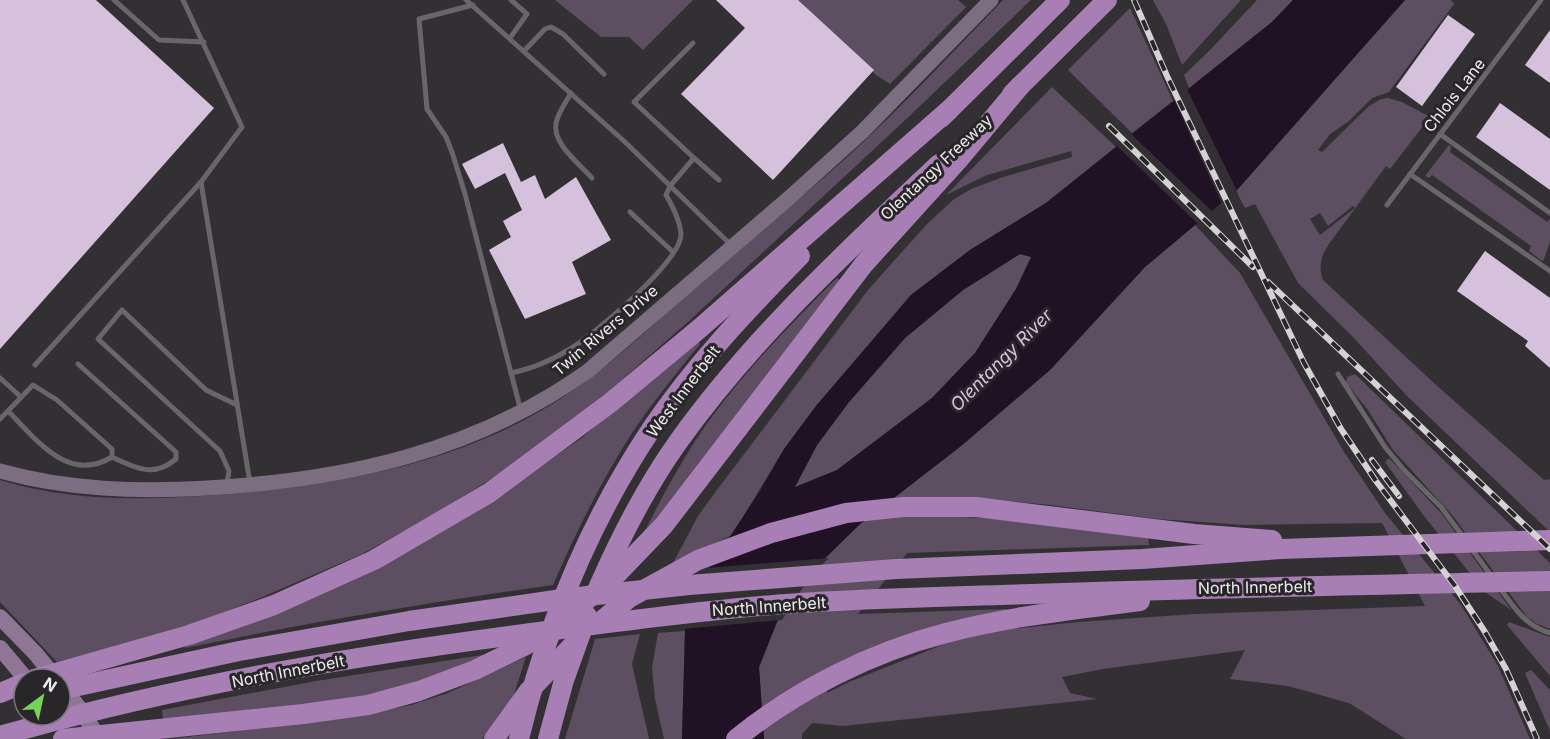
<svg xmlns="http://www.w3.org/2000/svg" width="1550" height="739" viewBox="0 0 1550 739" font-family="Inter,sans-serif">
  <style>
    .green { fill: #5e4e62; fill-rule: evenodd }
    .water { fill: #201124; fill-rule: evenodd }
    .pier { fill: #333033 }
    .building { fill: #d5c1db }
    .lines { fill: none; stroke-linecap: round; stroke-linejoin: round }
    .service { stroke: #69666a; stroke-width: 5 }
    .secondary { stroke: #7c6e80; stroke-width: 15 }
    .primary { stroke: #8f7596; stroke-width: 16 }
    .motorway { stroke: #a87fb4; stroke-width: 20 }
    .rail-casing { stroke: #d5d2d5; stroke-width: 6 }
    .rail { stroke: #292629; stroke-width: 4; stroke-dasharray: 11; stroke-linecap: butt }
    .labels { text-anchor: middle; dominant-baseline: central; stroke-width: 6; stroke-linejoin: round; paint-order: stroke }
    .street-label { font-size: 16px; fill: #eeecef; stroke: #292629 }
    .water-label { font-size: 18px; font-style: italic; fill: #e0bdea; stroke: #292629 }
  </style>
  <rect width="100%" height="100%" fill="#333033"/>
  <g class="green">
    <polygon points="555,0 693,0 643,50 629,37 601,37"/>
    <polygon points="798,0 958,0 966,7 890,84 876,75"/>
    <path d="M1003 0H1031L901 124 689 321 587 410 511 466 440 511 362 554 260 598 179 630 57 662 0 602V480C75 503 152 500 229 494 319 486 409 472 493 435 542 414 586 384 626 349 649 330 670 309 692 289 742 245 795 204 845 159 900 109 951 54 1003 0Z"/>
    <polygon points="1153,0 1241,0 1182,65 1166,24"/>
    <polygon points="1257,0 1293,0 1272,22 1189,88 1184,75 1210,50"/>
    <path d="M1405 0H1451L1454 4 1389 92 1372 98 1349 121 1330 134 1318 150 1322 152 1369 106 1381 99 1388 98 1402 102 1430 117 1390 169 1386 166 1329 244C1321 256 1318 266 1323 280L1435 384 1544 480 1550 479V532L1406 395 1352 336 1298 283 1255 204 1245 208 1236 191ZM1353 206 1355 208 1320 235 1310 219 1320 213 1328 226Z"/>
    <polygon points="1130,8 1173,101 1132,133 1068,70"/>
    <polygon points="1052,87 1116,147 1046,203 970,250 911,295 816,406 784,449 732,535 673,563 698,516 714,494 868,290 926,225 953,200 971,189 1003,177 1072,157 1071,151 987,175 946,195"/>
    <polygon points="1449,145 1451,147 1450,152 1547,222 1550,219 1550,241 1544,259 1542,261 1529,251 1531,246 1432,175 1429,178 1425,176"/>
    <path d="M1195 225 1240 273 1344 452 1385 513 1461 605 1498 666 1530 739H1406L1349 703 1288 686 1230 679 1245 650 1103 669 1062 677 1070 693 1097 699 843 726 812 723 802 734V739H764L759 667 777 622 806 576 859 525 961 446 1050 370 1145 267ZM964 497 1050 505 1158 519 1244 525 1382 523 1425 606 1195 614 1078 622 1002 630 952 641 849 682 827 693V671L1007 613 1006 609 858 614 907 553 1149 545 1148 537 997 519 947 516Z"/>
    <polygon points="1020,254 1032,257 1016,289 975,353 932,398 837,470 794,488 817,445 849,402 905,338 963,290"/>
    <path d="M837 278 841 281 640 541C661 498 685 453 714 414 750 365 794 321 837 278Z"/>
    <path d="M696 340 700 344C678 371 656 398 636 427 603 477 577 530 553 585 430 602 307 623 185 648L184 644 507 490 583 437Z"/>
    <polygon points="1355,374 1550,563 1550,629 1537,624 1527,617 1453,516 1393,450 1368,410 1346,383 1347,377"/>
    <polygon points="1389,458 1442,514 1511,610 1485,592 1424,516 1385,462"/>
    <polygon points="1509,622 1550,637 1550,676 1507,625"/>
    <polygon points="685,631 682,739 664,739 655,699 652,668 658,633"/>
    <polygon points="640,634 632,664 649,739 565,739 595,639"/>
    <polygon points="495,653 386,693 267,710 163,719 162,710 316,681"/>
    <polygon points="526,657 514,694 482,739 171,739 349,717 411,705 448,693"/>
    <polygon points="1531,670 1550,690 1550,731 1525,673"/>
  </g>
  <path class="water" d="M1293 0H1405L1238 189 1145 267 1050 370 961 446 859 525 806 577 777 622 759 667 764 739H682L685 631 698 585 760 491 784 449 816 406 911 295 970 250 1046 203 1272 22ZM1020 254 1031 257 1016 289 975 353 932 398 837 470 795 487 817 445 849 402 905 338 963 290Z"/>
  <g class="pier">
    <polygon points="1186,87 1238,193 1223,206 1173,97"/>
    <polygon points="1129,132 1214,213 1199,225 1115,144"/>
    <polygon points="829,558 809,578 782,620 682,629 696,583 706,568"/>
  </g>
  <g class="building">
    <polygon points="0,0 96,0 214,108 0,349"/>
    <polygon points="716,0 798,0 874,70 773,180 681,94 745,28"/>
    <polygon points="1448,15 1475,34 1422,106 1396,87"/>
    <polygon points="1550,30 1550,83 1525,65"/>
    <polygon points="1500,103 1550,139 1550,190 1476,137"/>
    <polygon points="503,143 521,182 535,175 545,199 576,177 611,240 572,262 586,294 525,319 489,250 511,237 503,221 522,210 505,173 475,189 462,164"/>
    <polygon points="1485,251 1550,298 1550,368 1525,346 1528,341 1457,291"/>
  </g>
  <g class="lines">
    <g class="service">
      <polyline points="114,0 159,40 204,42"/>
      <polyline points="183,0 242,127 201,182 250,483"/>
      <polyline points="466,0 624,141 730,244"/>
      <polyline points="473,5 419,19 427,109 446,137 452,152 465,194 511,373"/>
      <polyline points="510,38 527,14 511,0"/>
      <polyline points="693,43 634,102 694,158"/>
      <polyline points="524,51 545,29 551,27 563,34 604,74"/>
      <path d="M571 93C566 102 558 113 556 123 552 144 580 164 592 178"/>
      <polyline points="1440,134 1550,213"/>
      <polyline points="1410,174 1550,271"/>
      <polyline points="1387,205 1541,0"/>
      <polyline points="630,212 673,252"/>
      <path d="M78 364 176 452V459C154 478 135 468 112 457"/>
      <polyline points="35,365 201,182"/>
      <polyline points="1338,374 1385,447 1404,470 1441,507 1464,538"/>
      <polyline points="0,378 21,397"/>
      <path d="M521 411 511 373C534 368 550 361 570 349 594 335 682 260 681 234 680 220 673 207 666 195L670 186 694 158 719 180"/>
      <path d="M0 419 33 385 57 400 112 449V457C68 484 36 439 8 411"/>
      <polyline points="227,484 229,471 220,451 98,339 122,310 206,390 237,405"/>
      <polyline points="1471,548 1492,577"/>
      <path d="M1499 587C1514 607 1525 626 1550 633"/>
    </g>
    <path class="secondary" d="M0 471C68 490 137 492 207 488 345 480 474 452 588 371L789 198 862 132 991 0"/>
    <g class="primary">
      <polyline points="0,617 36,654 56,679"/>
      <polyline points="0,648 26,679"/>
      <polyline points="60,684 83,713 99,739"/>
    </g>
    <g class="motorway">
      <polyline points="1012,94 1107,0"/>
      <polyline points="941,118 1060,0"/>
      <path d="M599 586C621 536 646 487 678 442 754 336 845 253 939 164"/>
      <polyline points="598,624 629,598 698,560 771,533 846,513 903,507 976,507 1194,534 1272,540"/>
      <polyline points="34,679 189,635 274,605 374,560 489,493 610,403 699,329 949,110"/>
      <polyline points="60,690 239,651 409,621 569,598 689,585 896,569 1142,559 1281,549 1550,540"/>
      <polyline points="0,693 24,683"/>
      <path d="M0 736C178 685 363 654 547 631 622 621 697 611 773 605 859 598 946 597 1032 594 1205 588 1377 585 1550 581"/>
      <polyline points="63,739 303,714 368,705 419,691 475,670 526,645 559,623 615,576 664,525 864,264 959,159 1020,86"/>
      <polyline points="494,739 528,692 573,645"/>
      <path d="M519 739C546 627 588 524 652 428 695 365 747 310 800 256"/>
      <polyline points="548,739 564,680 587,616"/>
      <path d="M736 739C796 690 872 652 946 633 1009 616 1075 610 1140 601"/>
    </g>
    <g class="rail-casing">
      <g id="rail">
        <polyline points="1134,0 1167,76 1304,363 1341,429 1376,481 1455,586 1485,632 1506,669 1537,739"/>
        <polyline points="1109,126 1253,267"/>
        <polyline points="1268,282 1550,549"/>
        <polyline points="1372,460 1399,496"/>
      </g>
    </g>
    <use href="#rail" class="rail"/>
  </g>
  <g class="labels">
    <g class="street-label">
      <text transform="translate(1454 95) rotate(-52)">Chlois Lane</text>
      <text transform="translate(936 167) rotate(-43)">Olentangy Freeway</text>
      <text transform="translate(605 330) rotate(-40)">Twin Rivers Drive</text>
      <text transform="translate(683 391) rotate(-53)">West Innerbelt</text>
      <text transform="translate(1255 587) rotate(-1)">North Innerbelt</text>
      <text transform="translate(769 606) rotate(-4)">North Innerbelt</text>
      <text transform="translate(288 671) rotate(-11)">North Innerbelt</text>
    </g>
    <g class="water-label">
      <text transform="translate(1001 360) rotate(-45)">Olentangy River</text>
    </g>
  </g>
  <g transform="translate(42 697) rotate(33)"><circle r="28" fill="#292629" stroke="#787578" stroke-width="1.5"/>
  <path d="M0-4.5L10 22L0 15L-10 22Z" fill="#76d25a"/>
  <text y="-9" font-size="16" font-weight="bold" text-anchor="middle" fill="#eeecef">N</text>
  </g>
</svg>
